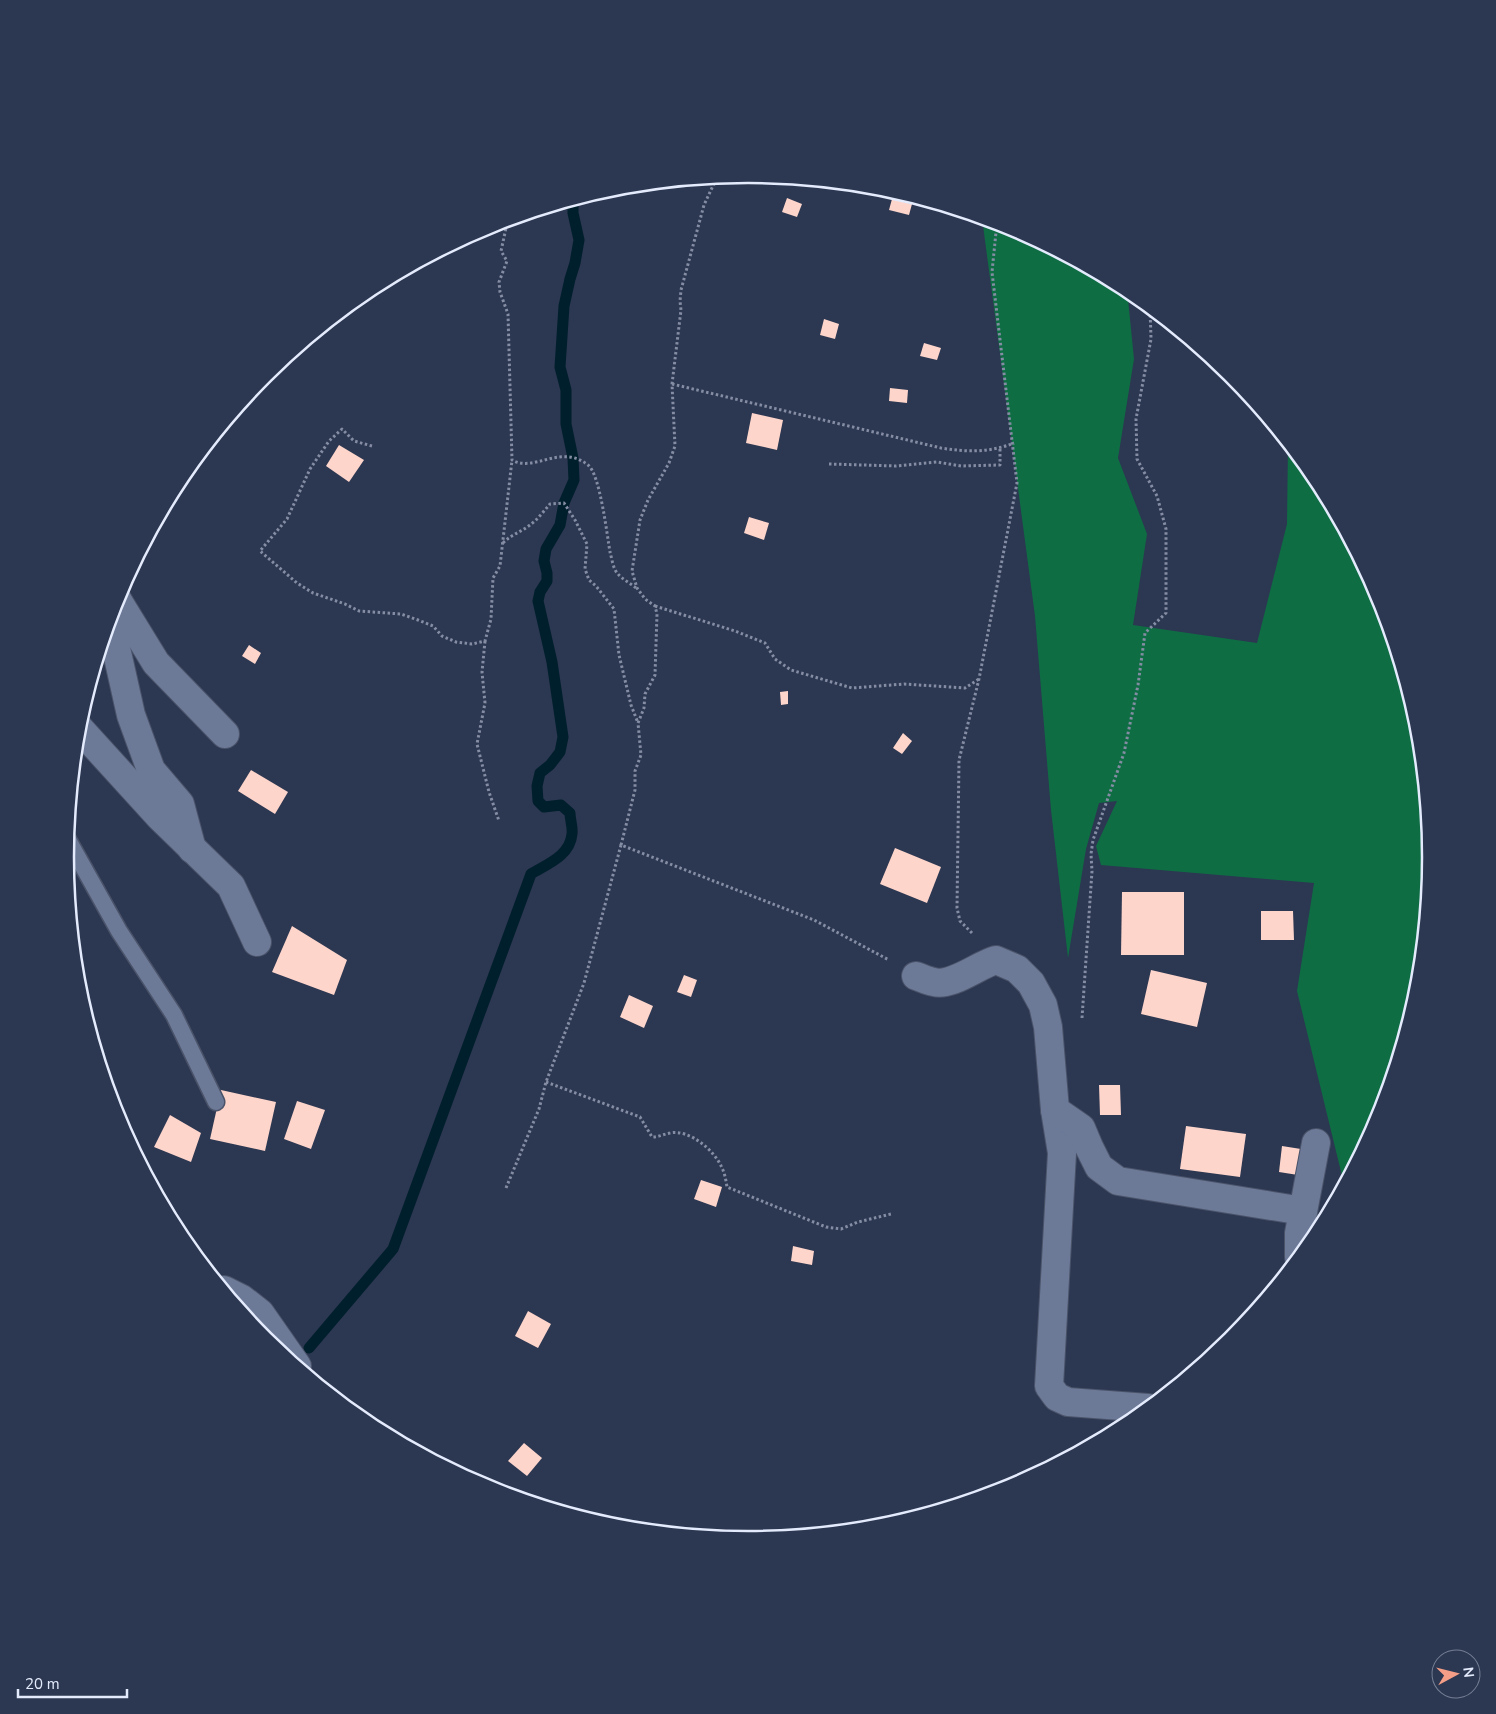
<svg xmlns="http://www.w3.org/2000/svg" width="1496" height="1714" viewBox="0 0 1496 1714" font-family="'Nunito Sans',sans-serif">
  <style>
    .green { fill: #0f6d44 }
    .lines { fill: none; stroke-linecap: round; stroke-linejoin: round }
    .stream { stroke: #001f2c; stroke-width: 11 }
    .building { fill: #fed5cb }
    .service-casing { stroke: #4a5369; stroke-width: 19 }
    .minor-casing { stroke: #4a5369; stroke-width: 30 }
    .tertiary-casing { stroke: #4a5369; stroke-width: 30 }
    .path { stroke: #848da3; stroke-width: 3; stroke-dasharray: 2.5 2.5; stroke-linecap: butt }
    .service { stroke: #6c7a98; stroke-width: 16 }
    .minor { stroke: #6c7a98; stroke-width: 28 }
    .tertiary { stroke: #6c7a98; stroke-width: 28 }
    .rim { fill: none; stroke: #e3ebfc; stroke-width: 2.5 }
  </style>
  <rect width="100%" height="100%" fill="#2c3751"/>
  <polygon class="green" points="982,218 1010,226 1127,289 1134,359 1118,458 1147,534 1133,625 1257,643 1287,524 1288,443 1316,478 1379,596 1418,724 1431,857 1418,991 1379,1119 1344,1184 1297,991 1314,883 1101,865 1096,846 1117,801 1099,803 1086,849 1068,958 1051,810 1035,616"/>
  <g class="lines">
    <path class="stream" d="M309 1348 393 1249 531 874C547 864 570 856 572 834 573 827 570 820 570 813L561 805 544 807 538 801 537 786 540 773 550 765 560 752 563 737 552 662 538 601 540 592 547 581V573L544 561 546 549 560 525 564 503 574 480 573 458 566 424V390L560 367 564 306 570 279 575 263 579 240 573 213V200"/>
  </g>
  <g class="building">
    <polygon points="787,198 802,204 797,217 782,212"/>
    <polygon points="892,199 912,204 909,215 889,210"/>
    <polygon points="824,319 839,324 835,339 820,335"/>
    <polygon points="924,343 941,348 937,360 920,356"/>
    <polygon points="890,388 908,390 907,403 889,401"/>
    <polygon points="752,413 783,420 777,450 746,443"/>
    <polygon points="339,445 364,460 349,482 326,466"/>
    <polygon points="749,517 769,523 764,540 744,533"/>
    <polygon points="249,645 261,653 255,664 242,656"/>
    <polygon points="788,691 788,704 781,705 780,692"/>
    <polygon points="903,733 912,741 902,754 893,748"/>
    <polygon points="251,770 288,792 275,814 238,791"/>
    <polygon points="895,848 941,867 927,903 880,884"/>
    <polygon points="1122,892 1184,892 1184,955 1121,955"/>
    <polygon points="1261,911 1293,911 1294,940 1261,940"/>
    <polygon points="292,926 347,960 334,995 272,972"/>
    <polygon points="1151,970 1207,983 1197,1027 1141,1014"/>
    <polygon points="684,975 697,980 691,997 677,992"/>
    <polygon points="629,995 653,1006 644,1028 620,1017"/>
    <polygon points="1099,1085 1120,1085 1121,1115 1100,1115"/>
    <polygon points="221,1090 276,1102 265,1151 210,1139"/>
    <polygon points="297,1101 325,1110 311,1149 284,1139"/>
    <polygon points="170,1115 201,1133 191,1162 154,1147"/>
    <polygon points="1186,1126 1246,1134 1240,1177 1180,1169"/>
    <polygon points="1282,1146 1301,1149 1298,1175 1279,1172"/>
    <polygon points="701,1180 722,1187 716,1207 694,1199"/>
    <polygon points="793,1246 814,1251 812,1265 791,1261"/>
    <polygon points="528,1311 551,1324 538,1348 515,1336"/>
    <polygon points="524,1443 542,1458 527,1476 508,1461"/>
  </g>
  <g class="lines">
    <g class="service-casing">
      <polyline id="service" points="67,838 119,931 174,1015 216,1102"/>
    </g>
    <g class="minor-casing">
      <g id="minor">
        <polyline points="118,601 156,663 225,734"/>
        <polyline points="78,727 160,817 231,886 257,942"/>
        <path d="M916 976C922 978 928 981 934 982 952 987 978 965 996 960L1017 969 1031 983 1043 1005 1048 1027 1055 1110 1062 1153 1049 1386 1057 1397 1068 1402 1148 1408"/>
        <polyline points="1055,1110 1081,1128 1089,1147 1099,1167 1118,1181 1303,1211"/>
        <polyline points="1299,1257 1299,1233 1316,1143"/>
        <polyline points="224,1290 242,1299 260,1313 297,1366"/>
      </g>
    </g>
    <g class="tertiary-casing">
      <polyline id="tertiary" points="116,598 118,601 116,648 131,715 151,770 180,804 192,849"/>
    </g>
    <g class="path">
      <path d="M508 219 501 251 507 261 499 282 500 292 508 314 512 460C535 473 560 443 588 465 600 474 607 535 610 552 612 559 613 569 618 574 622 579 630 583 636 588"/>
      <path d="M672 384 941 448C966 452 989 453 1014 443"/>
      <polyline points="372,446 354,441 342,429 329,441 310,469 287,519 260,551 297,583 313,593 345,604 359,611 401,614 418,620 433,626 442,636 456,642 472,644 485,641 491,619 493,578 500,566 512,460"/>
      <polyline points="829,464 896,466 937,462 961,466 1000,465 1000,449"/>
      <path d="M503 543C512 534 521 532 530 525 537 520 544 511 550 504L564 503 575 520 587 544 585 569 589 580 596 586 614 609 619 655 631 705 638 723"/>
      <polyline points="655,606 735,631 765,643 775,659 791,670 852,688 904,684 965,688 979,679"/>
      <polyline points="485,641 482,672 485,703 477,744 489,792 499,821"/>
      <polyline points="621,845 635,790 635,771 641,755 638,723 644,708 645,694 655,675 657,614 655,606 645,599 637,588 632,571 640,520 648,500 669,463 675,446 672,384 681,310 680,301 681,290 704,205 717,177"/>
      <polyline points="972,933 960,921 957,908 959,760 979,679 1017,483 992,272 997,222"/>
      <polyline points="1082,1018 1092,871 1091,854 1093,840 1124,753 1138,685 1145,633 1166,613 1166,529 1157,496 1137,459 1136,419 1151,339 1150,307"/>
      <path d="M546 1082 640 1117 652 1137C659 1137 664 1134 670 1133 690 1129 715 1151 722 1168 725 1174 726 1181 727 1187L826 1227 841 1229 858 1222 891 1214"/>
      <polyline points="506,1188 539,1109 546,1082 584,983 621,845 814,920 889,960"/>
    </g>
    <use href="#service" class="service"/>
    <use href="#minor" class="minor"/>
    <use href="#tertiary" class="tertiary"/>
  </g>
  <path d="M0 0H1496V1714H0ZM74 857a674 674 0 1 1 1348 0a674 674 0 1 1-1348 0Z" fill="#2c3751" fill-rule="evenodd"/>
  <path class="rim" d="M74 857a674 674 0 1 1 1348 0a674 674 0 1 1-1348 0Z"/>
  <g transform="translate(1456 1674) rotate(83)"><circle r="24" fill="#2c3751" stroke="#757f95"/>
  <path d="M0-4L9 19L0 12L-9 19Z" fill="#f49e87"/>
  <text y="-8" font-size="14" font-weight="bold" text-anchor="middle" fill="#e3ebfc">N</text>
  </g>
  <path d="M18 1689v8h109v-8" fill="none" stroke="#e3ebfc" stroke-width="2.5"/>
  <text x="25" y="1689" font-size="15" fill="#e3ebfc" stroke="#2c3751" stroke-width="4" paint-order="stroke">20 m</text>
</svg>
